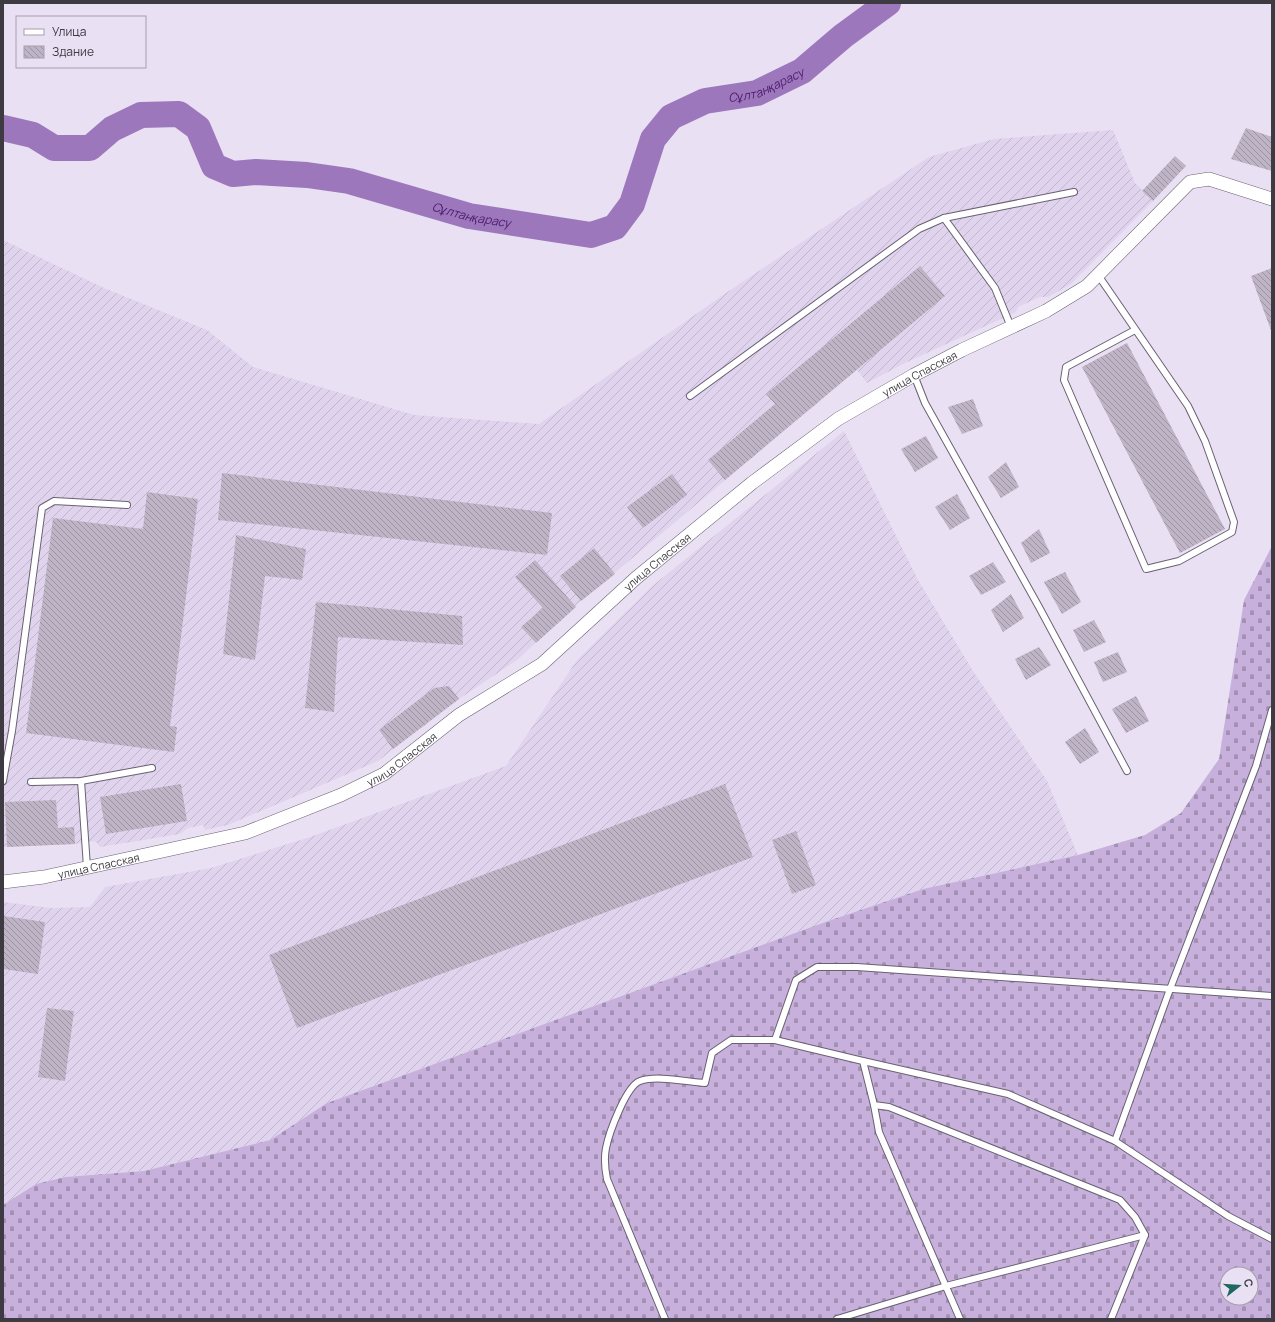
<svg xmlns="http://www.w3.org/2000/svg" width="1275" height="1322" viewBox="0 0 1275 1322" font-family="Manrope,sans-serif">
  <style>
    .industrial { fill: url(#industrial-furrows) }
    .cemetery { fill: url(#cemetery-stones); fill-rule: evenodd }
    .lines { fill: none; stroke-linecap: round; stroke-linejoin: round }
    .river { stroke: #9c77bc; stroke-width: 26 }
    .building { fill: url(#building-back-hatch) }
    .service-casing { stroke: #696171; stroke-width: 8 }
    .minor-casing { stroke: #696171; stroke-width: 14 }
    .service { stroke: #fff; stroke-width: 6 }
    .minor { stroke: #fff; stroke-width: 13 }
    .labels { text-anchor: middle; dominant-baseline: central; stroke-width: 4; stroke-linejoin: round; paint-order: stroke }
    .street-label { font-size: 11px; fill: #3e3a42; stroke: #eae0f3 }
    .water-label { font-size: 12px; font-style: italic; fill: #4c1a6d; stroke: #eae0f3 }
  </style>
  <defs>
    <pattern id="industrial-furrows" width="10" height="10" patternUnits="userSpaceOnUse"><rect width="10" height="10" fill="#e0d3ed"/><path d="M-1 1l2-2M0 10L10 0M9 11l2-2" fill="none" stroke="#c1b6cc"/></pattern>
    <pattern id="cemetery-stones" width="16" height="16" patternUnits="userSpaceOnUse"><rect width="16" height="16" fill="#c7b0dc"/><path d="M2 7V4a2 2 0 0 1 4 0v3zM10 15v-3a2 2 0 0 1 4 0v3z" fill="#a390b4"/></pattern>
    <pattern id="building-back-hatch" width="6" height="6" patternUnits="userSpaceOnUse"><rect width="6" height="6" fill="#beb4c6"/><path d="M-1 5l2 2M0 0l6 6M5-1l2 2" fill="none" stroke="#9c93a2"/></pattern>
  </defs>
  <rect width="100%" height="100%" fill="#eae0f3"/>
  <g class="industrial">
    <polygon points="1113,130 1135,183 1153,201 1071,284 1048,297 1040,297 1018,307 1016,312 903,364 867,383 857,370 581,601 517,660 459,699 378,761 228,825 205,830 203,825 188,828 180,834 100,847 95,841 75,844 3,847 3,240 104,288 207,330 253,367 414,415 539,424 726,293 929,157 994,139"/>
    <polygon points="844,431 918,580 973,671 1047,781 1078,855 923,889 828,921 327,1103 270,1140 144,1171 65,1177 36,1184 3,1205 3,902 51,908 90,907 105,887 211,868 310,837 506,766 577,660 651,587"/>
  </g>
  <path class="cemetery" d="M1272 546V1319H3V1205L36 1184 65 1177 144 1171 270 1140 327 1103 828 921 923 889 1078 855 1145 835 1181 813 1219 759 1244 600ZM1227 1274H1251V1298H1227Z"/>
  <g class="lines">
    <path class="river" id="s1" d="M3 128 33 135 54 148H90L112 129 141 115 179 114 198 128 214 166 233 174 256 172 307 175 349 181 469 216 591 235 615 227 632 204 653 139 671 117 705 101 757 93 802 71 843 36 888 3"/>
  </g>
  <g class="building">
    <polygon points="1246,128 1272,137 1272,171 1231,159"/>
    <polygon points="1175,156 1186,166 1153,201 1142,191"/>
    <polygon points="920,266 945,296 725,480 708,460 775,404 766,394"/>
    <polygon points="1272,268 1272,333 1251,276"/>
    <polygon points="1127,343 1225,529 1180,553 1082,367"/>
    <polygon points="973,399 983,426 962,434 948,407"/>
    <polygon points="926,436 938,458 915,472 901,449"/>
    <polygon points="1006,462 1019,487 1001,498 988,477"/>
    <polygon points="222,473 552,513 547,555 218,520"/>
    <polygon points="672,474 687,495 643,528 627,507"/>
    <polygon points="147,492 198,499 170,726 177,727 174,752 26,733 53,518 143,529"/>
    <polygon points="957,494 970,518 950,530 935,507"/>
    <polygon points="1039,529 1050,553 1031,563 1021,543"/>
    <polygon points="236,535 306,549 302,580 265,576 255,660 223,654"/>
    <polygon points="594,548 615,574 581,601 560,576"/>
    <polygon points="535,560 576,607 536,643 521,627 543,608 515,577"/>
    <polygon points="993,562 1006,582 981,595 969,576"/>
    <polygon points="1065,572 1081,602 1062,614 1044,582"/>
    <polygon points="1011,594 1024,618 1003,632 991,610"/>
    <polygon points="316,602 462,616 463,645 338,637 334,712 305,708"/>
    <polygon points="1094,620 1106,642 1084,652 1073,630"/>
    <polygon points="1039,647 1051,665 1026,680 1015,659"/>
    <polygon points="1118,652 1127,672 1103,682 1094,662"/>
    <polygon points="449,686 459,699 393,749 379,730 434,688"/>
    <polygon points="1136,696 1149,721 1126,733 1112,709"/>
    <polygon points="1085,728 1099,752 1080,764 1065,742"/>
    <polygon points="181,784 187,821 106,834 100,797"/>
    <polygon points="725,784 753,857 297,1028 269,955"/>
    <polygon points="56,800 58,828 74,827 75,844 7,847 5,802"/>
    <polygon points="796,831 816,885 792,894 772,840"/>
    <polygon points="3,916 45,922 38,974 3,969"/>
    <polygon points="47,1008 74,1011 65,1081 38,1077"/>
  </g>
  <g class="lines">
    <g class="service-casing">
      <g id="service">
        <polyline points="944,218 995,288 1011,327"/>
        <polyline points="1098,275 1188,406 1205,441 1234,522 1232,532 1179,561 1146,569 1064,380 1066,367 1135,330"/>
        <polyline points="914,375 925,403 1039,607 1127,771"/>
        <polyline points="690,396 919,229 944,218 1074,192"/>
        <polyline points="3,781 12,731 42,508 54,501 127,505"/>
        <polyline points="81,781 87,867"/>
        <polyline points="31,782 81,781 152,768"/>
        <polyline points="775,1040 863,1061 874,1105 889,1107 1120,1200 1135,1217 1145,1235 1111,1319"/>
        <polyline points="863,1061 1008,1094 1115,1141 1228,1216 1272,1239"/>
        <polyline points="874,1105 879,1132 960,1319"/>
        <polyline points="1115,1141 1170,989 1256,766 1272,710"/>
        <path d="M665 1319 607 1179C605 1169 604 1158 606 1148 609 1133 626 1086 640 1081 657 1075 687 1082 705 1083L712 1053 731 1040H775L796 980 817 967H857L1272 996"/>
        <polyline points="837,1319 946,1286 1145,1235"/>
      </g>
    </g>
    <g class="minor-casing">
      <g id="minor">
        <path id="s2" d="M3 882 44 877 245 833 341 795 384 774 459 715 542 664 636 578 752 483 838 419 914 375 962 350 1046 311 1087 286 1190 182 1209 179 1272 199"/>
      </g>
    </g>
    <use href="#service" class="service"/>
    <use href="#minor" class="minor"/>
  </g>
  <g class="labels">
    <g class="street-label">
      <text stroke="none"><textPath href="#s2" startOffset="1069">улица Спасская</textPath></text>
      <text stroke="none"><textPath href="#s2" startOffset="745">улица Спасская</textPath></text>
      <text stroke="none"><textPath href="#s2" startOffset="421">улица Спасская</textPath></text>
      <text stroke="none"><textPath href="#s2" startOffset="97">улица Спасская</textPath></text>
    </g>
    <g class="water-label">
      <text stroke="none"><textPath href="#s1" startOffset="893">Сұлтанқарасу</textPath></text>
      <text stroke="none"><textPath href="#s1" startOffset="520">Сұлтанқарасу</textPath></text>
    </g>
  </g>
  <rect width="1275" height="1322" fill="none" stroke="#3e3a42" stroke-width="8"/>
  <rect x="16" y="16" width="130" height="52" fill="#eae0f3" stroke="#a59eac"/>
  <rect x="24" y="29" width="20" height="6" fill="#ffffff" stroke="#a59eac"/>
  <text x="52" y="36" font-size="12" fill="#3e3a42">Улица</text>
  <rect x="24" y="46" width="20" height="12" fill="url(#building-back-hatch)" stroke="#a59eac"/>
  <text x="52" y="56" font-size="12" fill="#3e3a42">Здание</text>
  <g transform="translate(1239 1286) rotate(73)"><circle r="19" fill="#eae0f3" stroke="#a59eac"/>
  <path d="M0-3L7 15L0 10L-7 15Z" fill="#1e6861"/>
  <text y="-6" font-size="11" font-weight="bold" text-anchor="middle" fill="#3e3a42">С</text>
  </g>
</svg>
